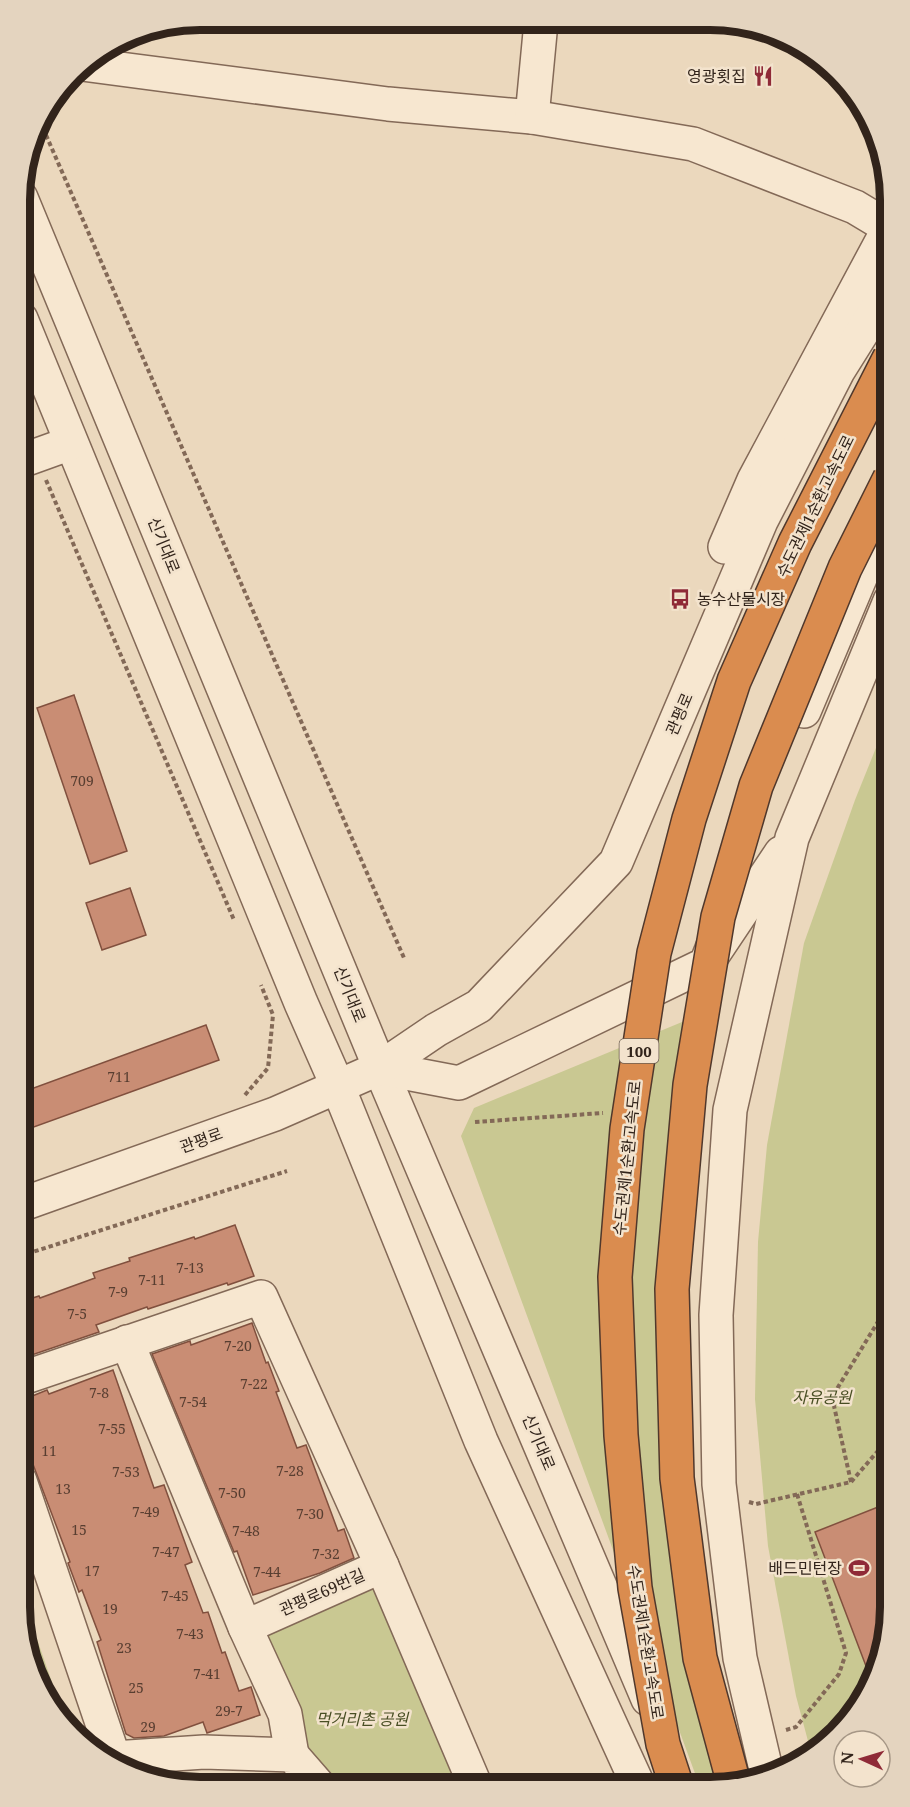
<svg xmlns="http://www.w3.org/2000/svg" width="910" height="1807" viewBox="0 0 910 1807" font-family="'Noto Serif','Noto Sans KR',serif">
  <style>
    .green { fill: #c9c892 }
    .building { fill: #c98d74; stroke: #81503e; stroke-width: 1.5 }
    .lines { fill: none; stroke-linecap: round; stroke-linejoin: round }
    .minor-casing { stroke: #836957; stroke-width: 36 }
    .path { stroke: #836957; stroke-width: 4; stroke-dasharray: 4.5 3; stroke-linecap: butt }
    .minor { stroke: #f7e7d0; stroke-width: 33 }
    .highway-bridge-casing { stroke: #50382c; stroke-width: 36; stroke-linecap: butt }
    .highway-bridge { stroke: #da8c4f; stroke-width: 33 }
    .labels { text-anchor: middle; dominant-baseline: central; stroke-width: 5; stroke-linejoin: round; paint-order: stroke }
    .number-label { font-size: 14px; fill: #583e31 }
    .shield { fill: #f3e3cd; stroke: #6c5d50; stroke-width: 1.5 }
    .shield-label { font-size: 15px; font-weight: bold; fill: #32241b }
    .poi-label { font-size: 16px; fill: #32241b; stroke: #f3e3cd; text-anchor: end }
    .street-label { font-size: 16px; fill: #32241b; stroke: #f3e3cd }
    .park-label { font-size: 16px; font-style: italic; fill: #484e23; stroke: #f3e3cd }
    .rim { fill: none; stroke: #32241b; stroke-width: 8 }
  </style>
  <rect width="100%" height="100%" fill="#ebd8bd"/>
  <g class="green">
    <polygon points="890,713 890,1619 877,1676 853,1717 812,1756 796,1696 768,1546 755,1399 758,1242 767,1145 804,943 855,800"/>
    <polygon points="699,1015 666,1307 725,1785 700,1787 461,1136 474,1108"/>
    <polygon points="376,1585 466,1787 332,1786 298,1751 259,1637"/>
    <polygon points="20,1590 64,1717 29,1665 20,1607"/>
  </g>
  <g class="building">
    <polygon points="74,695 127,851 90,864 37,708"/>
    <polygon points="130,888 146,935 102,950 86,903"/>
    <polygon points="206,1025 219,1060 20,1132 20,1093"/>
    <polygon points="235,1225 254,1276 228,1285 227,1283 148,1309 147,1307 96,1325 99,1332 20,1359 20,1302 39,1296 40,1298 95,1278 93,1273 130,1261 129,1258 194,1237 195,1239"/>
    <polygon points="252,1323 266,1363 268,1362 279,1391 276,1392 297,1448 306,1445 338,1531 344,1529 354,1558 320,1573 253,1595 237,1551 234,1552 152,1354 190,1341 191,1345"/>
    <polygon points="113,1370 154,1488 164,1485 192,1562 185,1565 203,1613 208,1612 222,1653 225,1652 239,1691 251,1687 260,1715 207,1733 203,1722 164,1736 134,1738 126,1734 97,1642 101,1640 82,1590 79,1592 68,1563 70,1562 20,1430 20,1401 47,1390 49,1394"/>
    <polygon points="878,1507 890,1538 890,1619 881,1660 866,1666 815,1532"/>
  </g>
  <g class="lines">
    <g class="minor-casing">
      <g id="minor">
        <polyline points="82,64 388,104 532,117 693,144 855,207 890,228"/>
        <polyline points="532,117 541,22"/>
        <polyline points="21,198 380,1068 648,1699"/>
        <polyline points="21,319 301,1003 338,1087 481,1441 639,1787"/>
        <polyline points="21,461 71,443"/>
        <polyline points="725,547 754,480 890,226"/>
        <polyline points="804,711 863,571 890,516"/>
        <polyline points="708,962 781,853"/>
        <polyline points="380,1068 459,1083 706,964 715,941"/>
        <polyline points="20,1205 275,1114 380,1068 436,1030 479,1006 616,862 761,521 838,371 890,288"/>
        <polyline points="127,1342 245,1627 285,1714 292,1755"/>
        <polyline points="20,1379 261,1297 382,1566 476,1787"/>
        <polyline points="20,1481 117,1767"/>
        <polyline points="245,1627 382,1566"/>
        <polyline points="114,1758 204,1752 292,1755 319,1786"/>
        <polyline points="768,1778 740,1658 719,1484 716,1315 730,1110 792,838 890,601"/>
      </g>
    </g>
    <g class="path">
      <polyline points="46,135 404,958"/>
      <polyline points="32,139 46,135 43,114"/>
      <polyline points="21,422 25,432"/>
      <polyline points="46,480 234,920"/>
      <polyline points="882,695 890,699"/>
      <polyline points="245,1095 268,1068 273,1015 261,985"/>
      <polyline points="475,1122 603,1113"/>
      <polyline points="20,1256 287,1171"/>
      <polyline points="851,1482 832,1397 890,1302"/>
      <polyline points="749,1502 756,1504 851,1482 890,1437"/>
      <polyline points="786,1730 796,1727 839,1674 846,1653 797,1494"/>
    </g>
    <use href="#minor" class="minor"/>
    <g class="highway-bridge-casing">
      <g id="highway-bridge">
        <polyline points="734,1784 700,1658 677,1478 672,1289 690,1085 718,917 756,786 845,568 890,478"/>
        <polyline points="677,1787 663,1744 635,1588 621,1435 615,1277 627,1129 654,953 689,819 734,681 795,543 890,357"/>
      </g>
    </g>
    <use href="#highway-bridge" class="highway-bridge"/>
  </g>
  <defs>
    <g id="restaurant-bare" transform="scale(1.62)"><path d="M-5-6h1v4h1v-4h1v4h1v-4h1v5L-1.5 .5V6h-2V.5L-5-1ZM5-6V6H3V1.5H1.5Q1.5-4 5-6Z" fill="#8f2a37" stroke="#f3e3cd" stroke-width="2.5" paint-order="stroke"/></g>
    <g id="bus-bare" transform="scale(1.62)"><path d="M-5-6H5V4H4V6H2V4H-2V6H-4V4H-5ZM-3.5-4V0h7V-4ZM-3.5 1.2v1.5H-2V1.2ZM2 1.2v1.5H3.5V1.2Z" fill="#8f2a37" stroke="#f3e3cd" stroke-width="2.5" paint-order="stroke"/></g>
    <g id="stadium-bare" transform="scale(1.62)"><path d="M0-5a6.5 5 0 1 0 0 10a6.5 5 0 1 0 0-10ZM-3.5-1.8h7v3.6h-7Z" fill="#8f2a37" stroke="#f3e3cd" stroke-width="2.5" paint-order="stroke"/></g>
  </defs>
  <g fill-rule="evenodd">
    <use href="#restaurant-bare" x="763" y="76"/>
    <use href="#bus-bare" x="680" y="599"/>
    <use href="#stadium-bare" x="859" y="1568"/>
  </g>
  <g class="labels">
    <g class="number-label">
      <text x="82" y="780">709</text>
      <text x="119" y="1076">711</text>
      <text x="190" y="1267">7-13</text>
      <text x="152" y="1279">7-11</text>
      <text x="118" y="1291">7-9</text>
      <text x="77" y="1313">7-5</text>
      <text x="238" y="1345">7-20</text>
      <text x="254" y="1383">7-22</text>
      <text x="99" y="1392">7-8</text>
      <text x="193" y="1401">7-54</text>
      <text x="112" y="1428">7-55</text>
      <text x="49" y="1450">11</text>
      <text x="290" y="1470">7-28</text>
      <text x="126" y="1471">7-53</text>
      <text x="63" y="1488">13</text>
      <text x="232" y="1492">7-50</text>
      <text x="146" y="1511">7-49</text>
      <text x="310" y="1513">7-30</text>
      <text x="79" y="1529">15</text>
      <text x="246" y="1530">7-48</text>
      <text x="166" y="1551">7-47</text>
      <text x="326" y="1553">7-32</text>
      <text x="92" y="1570">17</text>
      <text x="267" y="1571">7-44</text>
      <text x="175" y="1595">7-45</text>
      <text x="110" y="1608">19</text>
      <text x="190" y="1633">7-43</text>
      <text x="124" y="1647">23</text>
      <text x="207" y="1673">7-41</text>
      <text x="136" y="1687">25</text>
      <text x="229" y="1710">29-7</text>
      <text x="148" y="1726">29</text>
    </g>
    <rect class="shield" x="619.5" y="1039" width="39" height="24" rx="4.5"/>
    <g class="shield-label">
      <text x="639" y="1051">100</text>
    </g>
    <g class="poi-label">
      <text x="746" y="76">영광횟집</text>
      <text x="697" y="599" text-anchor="start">농수산물시장</text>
      <text x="842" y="1568">배드민턴장</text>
    </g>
    <g class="street-label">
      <text transform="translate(815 506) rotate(-64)">수도권제1순환고속도로</text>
      <text transform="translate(164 545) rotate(68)">신기대로</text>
      <text transform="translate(679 714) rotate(-67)">관평로</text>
      <text transform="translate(350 994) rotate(68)">신기대로</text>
      <text transform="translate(201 1140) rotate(-20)">관평로</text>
      <text transform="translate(627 1158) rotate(-84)">수도권제1순환고속도로</text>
      <text transform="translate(539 1442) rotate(67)">신기대로</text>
      <text transform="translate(322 1592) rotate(-24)">관평로69번길</text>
      <text transform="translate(646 1642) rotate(81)">수도권제1순환고속도로</text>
    </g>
    <g class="park-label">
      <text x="822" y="1397">자유공원</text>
      <text x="362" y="1719">먹거리촌 공원</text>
    </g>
  </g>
  <path d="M0 0H910V1807H0ZM200 30H710A170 170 0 0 1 880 200V1607A170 170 0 0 1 710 1777H200A170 170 0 0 1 30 1607V200A170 170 0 0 1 200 30Z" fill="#e4d4bf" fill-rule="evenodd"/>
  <path class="rim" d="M200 30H710A170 170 0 0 1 880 200V1607A170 170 0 0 1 710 1777H200A170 170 0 0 1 30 1607V200A170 170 0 0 1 200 30Z"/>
  <g transform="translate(862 1759) rotate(274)"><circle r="28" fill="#f3e3cd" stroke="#a69786" stroke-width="1.5"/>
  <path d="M0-4.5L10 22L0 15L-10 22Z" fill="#8f2a37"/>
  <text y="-9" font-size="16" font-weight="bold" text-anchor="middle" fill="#32241b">N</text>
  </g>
</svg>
